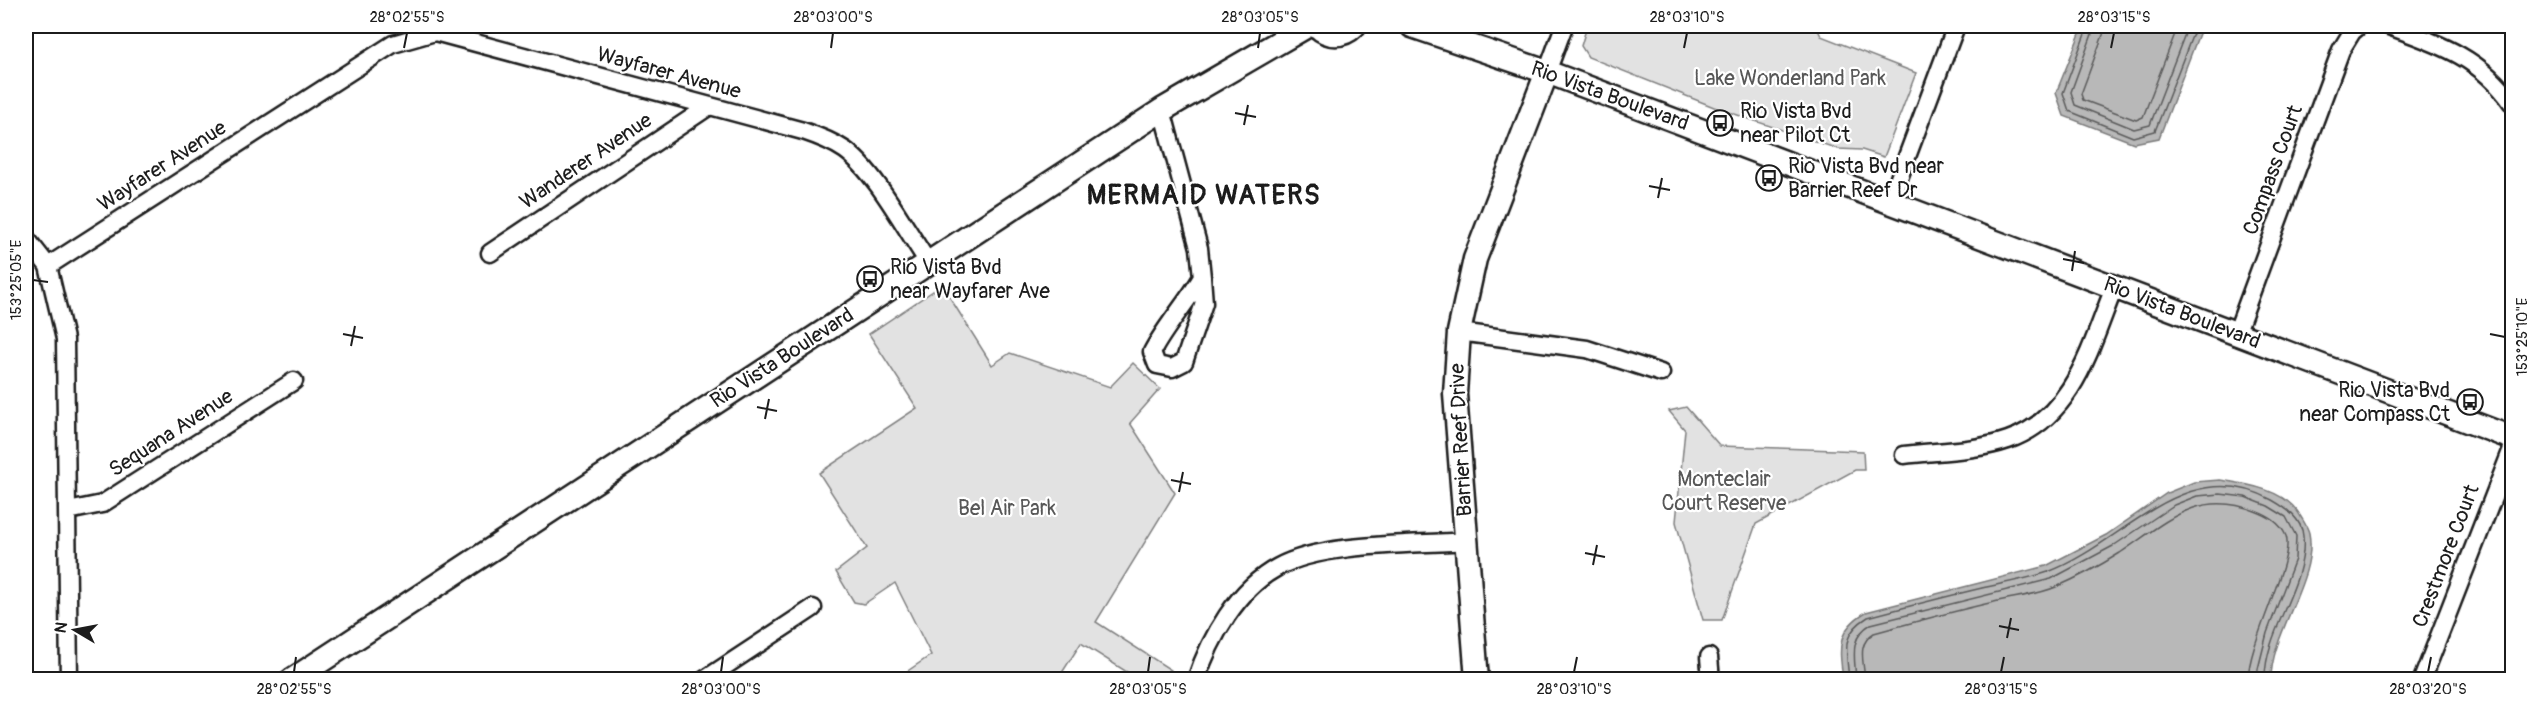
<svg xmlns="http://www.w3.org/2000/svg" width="2538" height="705" viewBox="0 0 2538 705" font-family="Pangolin,sans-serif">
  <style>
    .green { fill: #e2e2e2; stroke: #7f7f7f; stroke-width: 1.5 }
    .water { fill: #b8b8b8; stroke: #7a7a7a; stroke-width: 1.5 }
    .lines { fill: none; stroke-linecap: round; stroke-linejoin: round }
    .shore { stroke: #5a5a5a; stroke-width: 1.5 }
    .street-casing { stroke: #1c1c1c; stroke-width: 21 }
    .secondary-casing { stroke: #1c1c1c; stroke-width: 27 }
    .street { stroke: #fff; stroke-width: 16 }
    .secondary { stroke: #fff; stroke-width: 22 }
    .ticks { fill: none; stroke: #1c1c1c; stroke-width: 2 }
    .labels { text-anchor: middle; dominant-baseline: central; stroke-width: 4.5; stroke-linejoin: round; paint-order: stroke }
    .street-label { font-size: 21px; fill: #1c1c1c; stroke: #fff }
    .park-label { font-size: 21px; fill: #575757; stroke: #fff }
    .poi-label { font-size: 21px; fill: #1c1c1c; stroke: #fff; text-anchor: start }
    .district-label { font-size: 27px; font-weight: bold; letter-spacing: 1.5px; fill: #1c1c1c; stroke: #fff }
    .neatline { fill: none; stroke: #1c1c1c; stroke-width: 2 }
    .ticks-label { font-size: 15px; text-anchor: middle; fill: #1c1c1c }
  </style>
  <rect width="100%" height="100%" fill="#fff"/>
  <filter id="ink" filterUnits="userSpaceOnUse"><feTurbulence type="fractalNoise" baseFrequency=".0167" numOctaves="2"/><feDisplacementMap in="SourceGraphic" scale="12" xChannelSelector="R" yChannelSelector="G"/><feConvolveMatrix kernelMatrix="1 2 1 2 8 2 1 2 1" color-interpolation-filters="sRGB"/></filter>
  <g filter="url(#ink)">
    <g class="green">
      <polygon points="1587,26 1816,26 1821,36 1916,73 1884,157 1862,150 1838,149 1714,107 1588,57 1581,46"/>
      <polygon points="942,285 992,365 1010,353 1110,387 1133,363 1160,389 1130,423 1175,493 1096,622 1171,670 1167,679 1138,679 1081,643 1058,679 896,679 931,655 895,583 864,604 854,602 836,572 867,548 819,473 917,408 869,334"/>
      <polygon points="1686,407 1720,446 1863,451 1864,470 1855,470 1756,524 1722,620 1703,620 1676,522 1685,430 1669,411"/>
    </g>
    <g class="water">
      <polygon points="2083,26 2202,26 2159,138 2134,143 2064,116 2056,93"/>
      <path d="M2220 480C2248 484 2287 490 2301 517 2304 522 2308 528 2309 533 2318 577 2271 633 2271 679H1843C1839 648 1836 630 1866 612L2046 566 2106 535 2167 493 2194 482Z"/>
    </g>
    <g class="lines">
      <g class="shore">
        <polyline points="2088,26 2063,93 2069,111 2133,137 2155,131 2196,26"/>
        <polyline points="2095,26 2071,92 2075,105 2134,129 2150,125 2188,26"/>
        <polyline points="2105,26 2103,35 2081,94 2083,100 2136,120 2143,117 2178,26"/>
        <path d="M1849 680C1847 651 1839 635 1868 617 1906 607 1944 597 1982 588 2004 583 2027 579 2048 572 2124 544 2185 452 2272 500 2286 508 2302 519 2303 536 2308 584 2264 631 2265 680"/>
        <path d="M1856 680C1855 657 1848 638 1871 624L2051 579 2113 546 2174 505 2197 496 2220 494 2245 497 2268 506 2286 517 2296 536 2295 559 2267 633 2258 669 2257 680"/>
        <path d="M1865 680C1864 662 1856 644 1874 633 1914 622 1954 611 1994 602 2014 597 2037 595 2056 587 2077 578 2101 565 2120 553 2165 523 2198 488 2255 511 2268 516 2280 522 2286 536 2295 559 2248 642 2248 680"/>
      </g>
      <g class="street-casing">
        <g id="street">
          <path d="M2389 26C2439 44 2480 57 2512 103"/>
          <polyline points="1547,72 1564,26"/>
          <path d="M1162 110 1199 248 1202 277 1204 303 1184 362 1172 368 1157 365 1152 352C1166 325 1187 303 1202 277"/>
          <polyline points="1890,202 1956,26"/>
          <polyline points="26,238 48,266 65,339 69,680"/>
          <polyline points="490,253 708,107"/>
          <path d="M48 266 393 44 435 32 803 131C818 136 832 141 845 150 876 172 906 230 928 262"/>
          <polyline points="1459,332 1587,349 1661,373"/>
          <polyline points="2236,334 2341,50 2352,32 2359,26"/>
          <path d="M1904 455C1938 451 1976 451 2008 440 2074 417 2091 345 2114 288"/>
          <polyline points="68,511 102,504 294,381"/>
          <polyline points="1709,657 1711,680"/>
          <polyline points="704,680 813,608"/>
          <path d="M1196 680C1210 638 1237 589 1278 567 1324 542 1413 545 1467 541"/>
          <polyline points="2422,680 2512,449"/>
        </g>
      </g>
      <g class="secondary-casing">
        <g id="secondary">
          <path d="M1317 26C1328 37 1343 37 1354 26"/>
          <polyline points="1412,26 1547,72 2512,438"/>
          <polyline points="292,680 1162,110 1307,26"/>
          <polyline points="1477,680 1455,394 1459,332 1475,259 1547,72"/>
        </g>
      </g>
      <use href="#street" class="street"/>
      <use href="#secondary" class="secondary"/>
    </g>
  </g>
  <path class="ticks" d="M404 48 407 33M831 48 833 33M1258 48 1260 33M1684 48 1687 33M2111 48 2114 33M1235 113 1256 117M1244 125 1248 105M1649 186 1670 190M1658 198 1662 178M2063 259 2084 263M2072 271 2075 251M33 280 48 282M343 334 363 338M2490 334 2505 337M351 346 355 326M757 407 777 411M765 419 769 399M1171 480 1191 484M1179 492 1183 472M1585 553 1605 557M1593 565 1597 545M1999 626 2019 630M2007 638 2011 618M294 672 296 657M721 672 723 657M1148 672 1150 657M1574 672 1577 657M2001 672 2004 657M2428 672 2431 657"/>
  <defs>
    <g id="bus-ring" transform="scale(1.35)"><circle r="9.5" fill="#fff" stroke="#1c1c1c" stroke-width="1.5"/><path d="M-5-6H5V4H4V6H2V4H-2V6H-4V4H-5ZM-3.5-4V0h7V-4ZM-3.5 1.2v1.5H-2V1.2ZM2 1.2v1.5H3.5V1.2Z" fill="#1c1c1c"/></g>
  </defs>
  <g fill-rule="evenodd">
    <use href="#bus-ring" x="1720" y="123"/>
    <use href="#bus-ring" x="1769" y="178"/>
    <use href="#bus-ring" x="870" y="279"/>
    <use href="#bus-ring" x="2470" y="402"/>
  </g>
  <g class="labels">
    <g class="street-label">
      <text transform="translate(669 73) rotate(15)">Wayfarer Avenue</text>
      <text transform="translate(1610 96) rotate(20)">Rio Vista Boulevard</text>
      <text transform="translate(586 161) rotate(-34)">Wanderer Avenue</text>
      <text transform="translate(162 166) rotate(-33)">Wayfarer Avenue</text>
      <text transform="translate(2273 170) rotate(-70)">Compass Court</text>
      <text transform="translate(2182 313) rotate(21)">Rio Vista Boulevard</text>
      <text transform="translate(782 358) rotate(-33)">Rio Vista Boulevard</text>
      <text transform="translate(171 433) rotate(-33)">Sequana Avenue</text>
      <text transform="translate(1461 440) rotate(-93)">Barrier Reef Drive</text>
      <text transform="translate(2446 556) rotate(-69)">Crestmore Court</text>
    </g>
    <g class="park-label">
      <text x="1790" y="78">Lake Wonderland Park</text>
      <text x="1724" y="479">Monteclair<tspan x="1724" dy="24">Court Reserve</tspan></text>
      <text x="1007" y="508">Bel Air Park</text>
    </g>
    <g class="poi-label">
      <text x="1740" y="111">Rio Vista Bvd<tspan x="1740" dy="24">near Pilot Ct</tspan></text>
      <text x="1788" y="166">Rio Vista Bvd near<tspan x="1788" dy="24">Barrier Reef Dr</tspan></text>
      <text x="890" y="267">Rio Vista Bvd<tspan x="890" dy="24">near Wayfarer Ave</tspan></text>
      <text x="2450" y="390" text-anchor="end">Rio Vista Bvd<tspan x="2450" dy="24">near Compass Ct</tspan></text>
    </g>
    <g class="district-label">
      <text x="1204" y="195">MERMAID WATERS</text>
    </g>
  </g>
  <rect width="2538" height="705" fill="none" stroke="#fff" stroke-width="66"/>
  <g transform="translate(75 630) rotate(280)" stroke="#ffffff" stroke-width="4.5" paint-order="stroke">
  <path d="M0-4.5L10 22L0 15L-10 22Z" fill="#1c1c1c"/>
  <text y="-9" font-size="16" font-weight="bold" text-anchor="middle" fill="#1c1c1c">N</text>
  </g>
  <rect x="33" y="33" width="2472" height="639" class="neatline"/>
  <g class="ticks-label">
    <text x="407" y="22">28°02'55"S</text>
    <text x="833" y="22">28°03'00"S</text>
    <text x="1260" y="22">28°03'05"S</text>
    <text x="1687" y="22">28°03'10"S</text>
    <text x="2114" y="22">28°03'15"S</text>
    <text transform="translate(16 280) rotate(-90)" y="5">153°25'05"E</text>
    <text transform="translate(2522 337) rotate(-90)" y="5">153°25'10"E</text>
    <text x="294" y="694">28°02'55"S</text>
    <text x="721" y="694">28°03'00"S</text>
    <text x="1148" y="694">28°03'05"S</text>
    <text x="1574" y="694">28°03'10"S</text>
    <text x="2001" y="694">28°03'15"S</text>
    <text x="2428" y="694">28°03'20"S</text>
  </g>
</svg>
